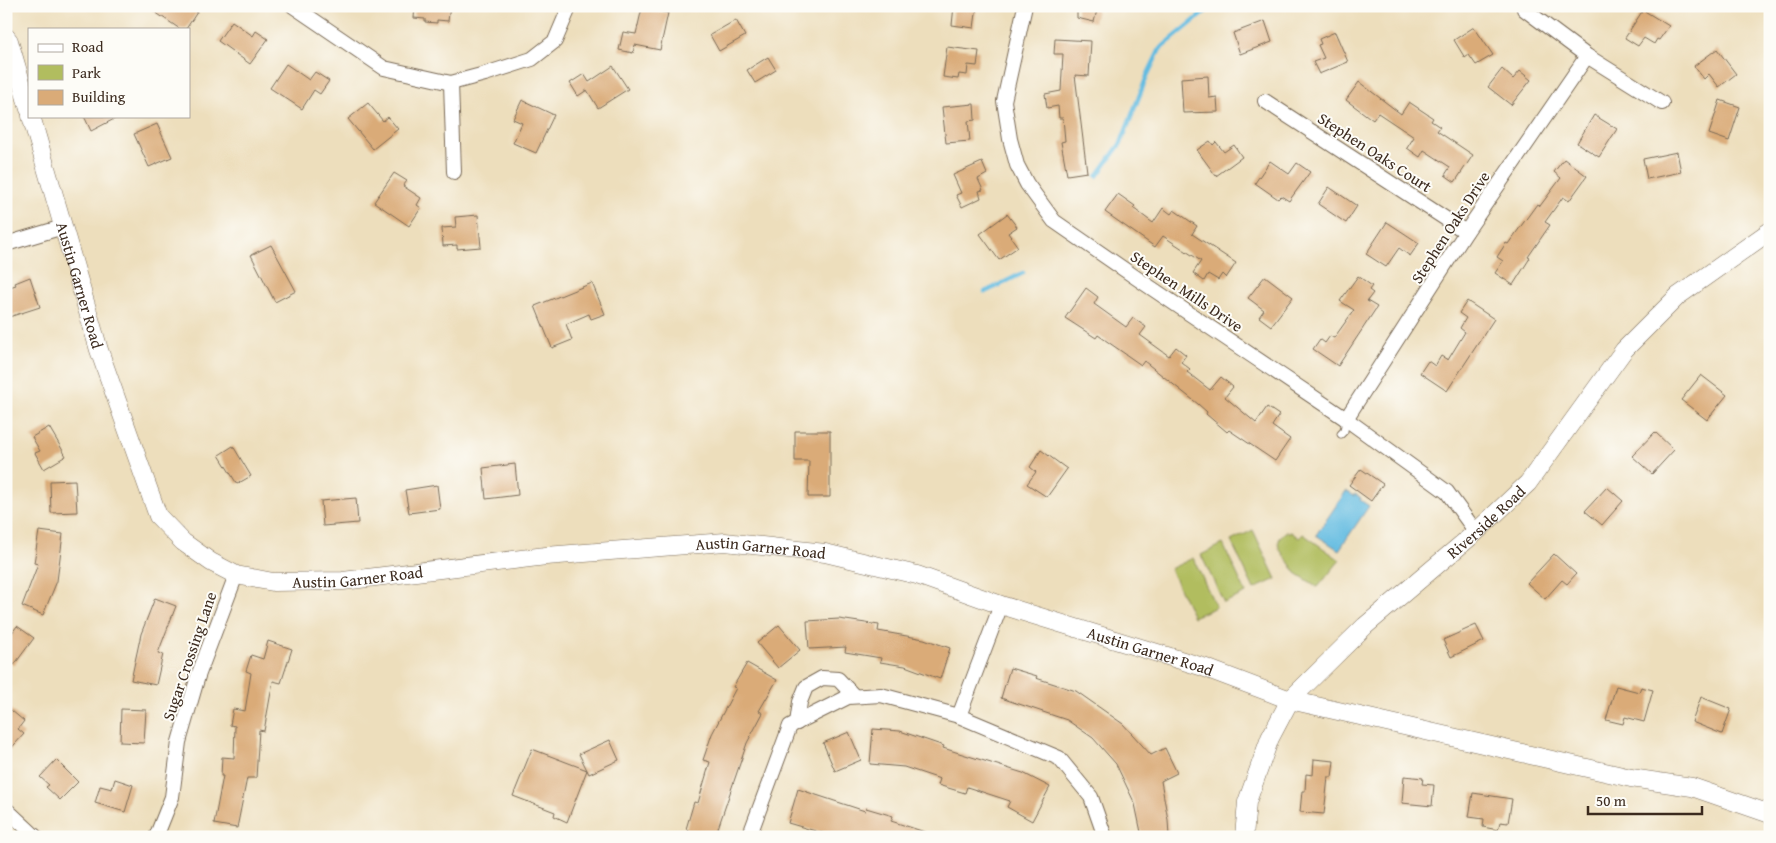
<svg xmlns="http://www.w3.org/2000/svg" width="1776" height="843" viewBox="0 0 1776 843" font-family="'Gentium Book Plus',serif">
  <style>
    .green { fill: #b1bd5f; stroke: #76743e }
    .water { fill: #64bce1; stroke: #507380 }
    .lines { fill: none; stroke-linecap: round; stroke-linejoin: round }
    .stream { stroke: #64bce1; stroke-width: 4.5 }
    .building { fill: #daab78 }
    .service-casing { stroke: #796955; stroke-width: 9 }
    .minor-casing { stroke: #796955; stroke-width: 16 }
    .tertiary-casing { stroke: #796955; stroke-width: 19 }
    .service { stroke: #fff; stroke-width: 7 }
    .minor { stroke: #fff; stroke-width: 14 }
    .tertiary { stroke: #fff; stroke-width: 18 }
    .labels { text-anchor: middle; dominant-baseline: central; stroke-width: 4; stroke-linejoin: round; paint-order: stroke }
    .street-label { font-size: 16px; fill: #3b2a1e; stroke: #fdfcf7 }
  </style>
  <rect width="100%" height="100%" fill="#fdfcf7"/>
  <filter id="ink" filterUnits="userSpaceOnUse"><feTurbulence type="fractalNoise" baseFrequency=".02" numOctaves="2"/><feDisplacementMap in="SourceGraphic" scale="10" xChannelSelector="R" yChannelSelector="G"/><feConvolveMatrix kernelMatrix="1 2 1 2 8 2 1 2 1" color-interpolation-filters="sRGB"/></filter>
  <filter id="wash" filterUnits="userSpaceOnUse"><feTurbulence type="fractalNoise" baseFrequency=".0096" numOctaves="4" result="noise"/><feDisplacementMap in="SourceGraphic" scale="20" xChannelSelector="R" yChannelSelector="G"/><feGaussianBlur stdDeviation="1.12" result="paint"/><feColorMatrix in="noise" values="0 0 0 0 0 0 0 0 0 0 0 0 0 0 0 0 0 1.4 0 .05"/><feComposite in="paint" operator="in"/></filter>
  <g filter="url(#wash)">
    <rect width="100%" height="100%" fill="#eddebc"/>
    <g class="green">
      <polygon points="1253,530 1276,579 1254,589 1231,541"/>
      <polygon points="1285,532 1291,532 1299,538 1303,534 1340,560 1318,587 1296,573 1280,550 1278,544 1280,537"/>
      <polygon points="1223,544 1246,593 1224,603 1201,555"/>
      <polygon points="1193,558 1216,607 1193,617 1170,569"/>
    </g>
    <polygon class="water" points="1346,491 1354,496 1355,494 1361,498 1360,500 1369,506 1339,550 1316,535"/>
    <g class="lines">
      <g class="stream">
        <polyline points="1097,176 1121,143 1147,76 1160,49 1212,6"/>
        <polyline points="985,292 1023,273"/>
      </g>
    </g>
    <g id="blocks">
      <g class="building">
        <polygon points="146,6 201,6 186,29 180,29"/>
        <polygon points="415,6 450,6 448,21 437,20 437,23 425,22 425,19 414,18"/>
        <polygon points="954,6 977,6 974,28 952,25"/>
        <polygon points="1077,6 1098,6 1094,22 1077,18"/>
        <polygon points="642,8 668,13 660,50 635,45 633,53 619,50 623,32 636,34"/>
        <polygon points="1643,10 1669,26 1659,40 1657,39 1654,44 1644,38 1638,46 1625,38"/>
        <polygon points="736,20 745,36 719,51 710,35"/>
        <polygon points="232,21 253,36 256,31 268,39 250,64 218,41"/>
        <polygon points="1265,21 1272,42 1240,54 1233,33"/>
        <polygon points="1474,27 1493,55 1476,65 1469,55 1465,58 1454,40"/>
        <polygon points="1335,32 1348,62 1319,74 1313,62 1324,58 1318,45 1321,44 1319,39"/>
        <polygon points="1055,39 1091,41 1089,76 1075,75 1087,172 1067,175 1061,142 1065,141 1063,118 1059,118 1058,106 1047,108 1045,94 1061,91 1063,54 1054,54"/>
        <polygon points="947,47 979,51 977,66 968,65 967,75 959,74 958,79 943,77"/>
        <polygon points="1717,49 1736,74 1719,87 1709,74 1704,79 1694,66"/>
        <polygon points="768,57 776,70 755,83 747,70"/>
        <polygon points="286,64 309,80 315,72 329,81 320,94 314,90 302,109 270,88"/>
        <polygon points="613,66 628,89 598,108 587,90 578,96 570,83 584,74 589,82"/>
        <polygon points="1502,69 1513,79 1520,71 1531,80 1511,105 1488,87"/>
        <polygon points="1208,76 1209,98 1217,97 1218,112 1183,113 1181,78"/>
        <polygon points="1359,82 1401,114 1409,102 1433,118 1431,121 1440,127 1437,131 1473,155 1455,182 1445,175 1450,167 1424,150 1420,157 1407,148 1414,137 1378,113 1373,120 1346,100"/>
        <polygon points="522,100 554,115 536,153 513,143 522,123 513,119"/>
        <polygon points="1720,100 1740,107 1729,141 1709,134"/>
        <polygon points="368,103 383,121 388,117 398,129 373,149 348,119"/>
        <polygon points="974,104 975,120 968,121 970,141 946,143 942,107"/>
        <polygon points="1594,115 1617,129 1599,157 1577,143"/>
        <polygon points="84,116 120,116 91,131"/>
        <polygon points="157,124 172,157 149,167 134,134"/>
        <polygon points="1210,141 1213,145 1216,142 1224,152 1234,145 1242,157 1216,176 1197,150"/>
        <polygon points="1677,152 1681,172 1647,179 1643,159"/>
        <polygon points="1564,159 1587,176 1569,201 1563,197 1545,222 1550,225 1528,257 1530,258 1513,285 1495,273 1503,261 1497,257 1506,243 1508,244 1537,204 1540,206 1561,178 1554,172"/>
        <polygon points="1270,161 1289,174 1297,163 1310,172 1289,201 1281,196 1278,199 1255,183"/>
        <polygon points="982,162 987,174 978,179 983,190 979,191 981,198 962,207 956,195 961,193 953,175"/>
        <polygon points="394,173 407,181 403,186 421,198 417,205 421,208 409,226 374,202"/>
        <polygon points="1329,187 1357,206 1346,223 1318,204"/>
        <polygon points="1118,194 1135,206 1133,208 1153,223 1163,208 1171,214 1174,210 1197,226 1192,234 1236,263 1226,278 1222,274 1218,280 1208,274 1204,281 1193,273 1201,261 1163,236 1155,247 1105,212"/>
        <polygon points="1007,214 1017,227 1008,233 1018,247 999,260 980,234"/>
        <polygon points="478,215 481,247 457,249 457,245 443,246 442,228 456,227 455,217"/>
        <polygon points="1387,222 1419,243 1410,256 1399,248 1386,267 1366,254"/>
        <polygon points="271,245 296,291 275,302 251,255"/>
        <polygon points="1265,276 1293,297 1271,326 1259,317 1264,310 1248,298"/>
        <polygon points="1358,276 1372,286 1369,290 1373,293 1367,301 1377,307 1338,366 1313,349 1320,339 1325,343 1330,336 1334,338 1354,310 1340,301"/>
        <polygon points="30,277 40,307 9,317 6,309 6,288 16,285 15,283"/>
        <polygon points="592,283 605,314 591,319 589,314 566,324 572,340 552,348 535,306"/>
        <polygon points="1086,288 1098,297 1094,304 1126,327 1133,318 1146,327 1140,335 1169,356 1176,347 1186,355 1181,362 1190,369 1187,372 1210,390 1221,377 1233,387 1225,397 1256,423 1267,407 1279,415 1272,426 1290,439 1275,461 1229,430 1227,432 1206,414 1207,412 1198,404 1144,361 1141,365 1098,335 1096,338 1065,318"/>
        <polygon points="1467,301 1494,319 1447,391 1420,373 1428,361 1435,366 1441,356 1448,360 1465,332 1460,328 1466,318 1459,313"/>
        <polygon points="1701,375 1727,395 1707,420 1681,400"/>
        <polygon points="49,427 66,456 44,469 35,453 40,451 32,437"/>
        <polygon points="795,431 830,431 830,497 808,497 809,461 795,461"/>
        <polygon points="1655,432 1674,450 1652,474 1632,456"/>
        <polygon points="233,446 251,476 237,484 219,455"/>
        <polygon points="1041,450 1067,469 1047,497 1027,484 1036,472 1030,467"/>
        <polygon points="515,464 518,495 486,499 483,468"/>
        <polygon points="1361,469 1383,484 1371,501 1349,485"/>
        <polygon points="75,480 77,512 51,513 50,481"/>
        <polygon points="437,485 440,509 409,513 405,490"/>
        <polygon points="1607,487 1623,501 1602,525 1585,511"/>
        <polygon points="356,498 358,523 323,526 321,501"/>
        <polygon points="39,531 63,534 57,581 43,615 22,606 38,564 34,563"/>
        <polygon points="1554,554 1576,574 1567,584 1562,580 1545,599 1527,583"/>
        <polygon points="155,598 176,606 158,653 163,654 156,685 131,680 141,634"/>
        <polygon points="839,619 879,625 878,631 924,639 950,648 940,679 905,666 880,662 881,658 845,652 846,647 809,649 807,621"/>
        <polygon points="779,625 800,650 778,668 757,643"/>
        <polygon points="1476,625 1484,641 1451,657 1443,640"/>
        <polygon points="17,626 34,638 14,665 6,660 6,641"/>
        <polygon points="268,641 292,649 281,683 273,681 264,731 259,730 256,778 247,778 237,828 214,824 223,776 221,776 222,757 234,758 235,726 230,725 233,709 245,711 251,673 246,671 251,655 263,659"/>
        <polygon points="747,663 777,680 759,711 763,713 747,743 715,837 686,837 689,830 686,829 694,802 698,803 710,762 703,760 712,734 736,688 733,687"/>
        <polygon points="1010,668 1037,676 1036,678 1076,691 1123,724 1151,755 1165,748 1177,773 1161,781 1168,820 1169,837 1142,837 1135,804 1116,764 1093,738 1067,720 1001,698"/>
        <polygon points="1616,686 1639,692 1641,687 1653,690 1644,722 1625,717 1623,724 1606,720"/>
        <polygon points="1701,697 1731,709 1722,734 1692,722"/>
        <polygon points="6,706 24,721 18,729 24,734 6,754"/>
        <polygon points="121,709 146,710 144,743 120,742"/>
        <polygon points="873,729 900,731 944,746 943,748 1023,773 1050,787 1032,821 1007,807 1010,801 967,787 965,793 938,785 940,779 904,767 870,764"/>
        <polygon points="849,732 861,760 835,771 823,743"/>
        <polygon points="610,740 619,760 589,774 579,754"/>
        <polygon points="532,749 587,770 567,822 554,816 555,812 513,796"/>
        <polygon points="1314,759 1334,761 1332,777 1328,777 1324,814 1300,812 1302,791 1305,791 1306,774 1313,775"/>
        <polygon points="56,760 78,782 60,800 46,787 49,785 40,777"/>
        <polygon points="1404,776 1423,778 1422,784 1434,785 1432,806 1402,803"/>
        <polygon points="115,779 133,785 125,812 95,803 100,786 112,789"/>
        <polygon points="798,789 865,811 866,808 893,816 891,821 931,834 931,837 836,837 788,823"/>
        <polygon points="1473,793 1512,799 1508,823 1500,822 1498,830 1483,827 1484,819 1469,817"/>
      </g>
    </g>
  </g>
  <g filter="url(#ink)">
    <use href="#blocks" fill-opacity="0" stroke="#796955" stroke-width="1"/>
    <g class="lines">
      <g class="service-casing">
        <polyline id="service" points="1341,434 1344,431 1346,419"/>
      </g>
      <g class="minor-casing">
        <g id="minor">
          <polyline points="293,6 384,68 451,83 485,74 532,59 555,41 569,8"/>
          <polyline points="1025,6 1004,101 1010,139 1017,165 1027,184 1054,221 1138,279 1346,419 1447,492 1476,532"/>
          <polyline points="1524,9 1587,56 1662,103"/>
          <polyline points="451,83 454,172"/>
          <polyline points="1265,101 1466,232"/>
          <polyline points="6,244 63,227"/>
          <polyline points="1346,419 1466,232 1587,56"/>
          <polyline points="959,716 1001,605"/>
          <polyline points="797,723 800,702 806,687 822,678 838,679 854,696"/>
          <polyline points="6,809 36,837"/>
          <polyline points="156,837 172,797 179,742 198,676 236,575"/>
          <polyline points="749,837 790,726 848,697 881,695 959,716 1059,758 1091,797 1105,837"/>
        </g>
      </g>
      <g class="tertiary-casing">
        <g id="tertiary">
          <polyline points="6,37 9,41 29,109"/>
          <path id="s1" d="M31 116 99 350 158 516 183 542 211 562 236 575 273 582 343 581 546 556 725 542 825 553 917 575 1001 605 1203 667 1290 700 1631 778 1692 787 1770 814"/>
          <path id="s2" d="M1244 837 1247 802 1270 738 1290 700 1365 626 1476 532 1528 483 1624 350 1678 296 1770 231"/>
        </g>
      </g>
      <use href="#service" class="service"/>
      <use href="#minor" class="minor"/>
      <use href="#tertiary" class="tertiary"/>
    </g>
  </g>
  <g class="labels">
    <g class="street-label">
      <text transform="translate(1375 152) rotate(33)">Stephen Oaks Court</text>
      <text transform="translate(1450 227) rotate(-57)">Stephen Oaks Drive</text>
      <text stroke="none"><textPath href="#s1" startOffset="176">Austin Garner Road</textPath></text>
      <text transform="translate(1187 291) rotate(34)">Stephen Mills Drive</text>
      <text stroke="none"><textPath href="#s2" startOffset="411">Riverside Road</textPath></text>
      <text stroke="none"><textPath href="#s1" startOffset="1046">Austin Garner Road</textPath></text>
      <text stroke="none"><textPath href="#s1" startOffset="641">Austin Garner Road</textPath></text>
      <text stroke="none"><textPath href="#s1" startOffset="1451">Austin Garner Road</textPath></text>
      <text transform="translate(189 656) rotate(-71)">Sugar Crossing Lane</text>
    </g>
  </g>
  <rect width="1776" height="843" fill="none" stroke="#fdfcf7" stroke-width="25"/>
  <rect x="28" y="28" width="162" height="90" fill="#fdfcf7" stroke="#afa8a0"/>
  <rect x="38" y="44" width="25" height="8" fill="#ffffff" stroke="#afa8a0"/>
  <text x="72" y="52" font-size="15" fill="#3b2a1e">Road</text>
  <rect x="38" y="65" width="25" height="15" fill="#b1bd5f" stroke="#afa8a0"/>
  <text x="72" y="78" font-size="15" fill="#3b2a1e">Park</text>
  <rect x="38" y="90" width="25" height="15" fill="#daab78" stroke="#afa8a0"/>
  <text x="72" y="102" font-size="15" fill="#3b2a1e">Building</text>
  <path d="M1588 806v8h114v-8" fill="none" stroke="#3b2a1e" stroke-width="2.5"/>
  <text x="1596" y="806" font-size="15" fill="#3b2a1e" stroke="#fdfcf7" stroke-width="4" paint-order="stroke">50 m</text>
</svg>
